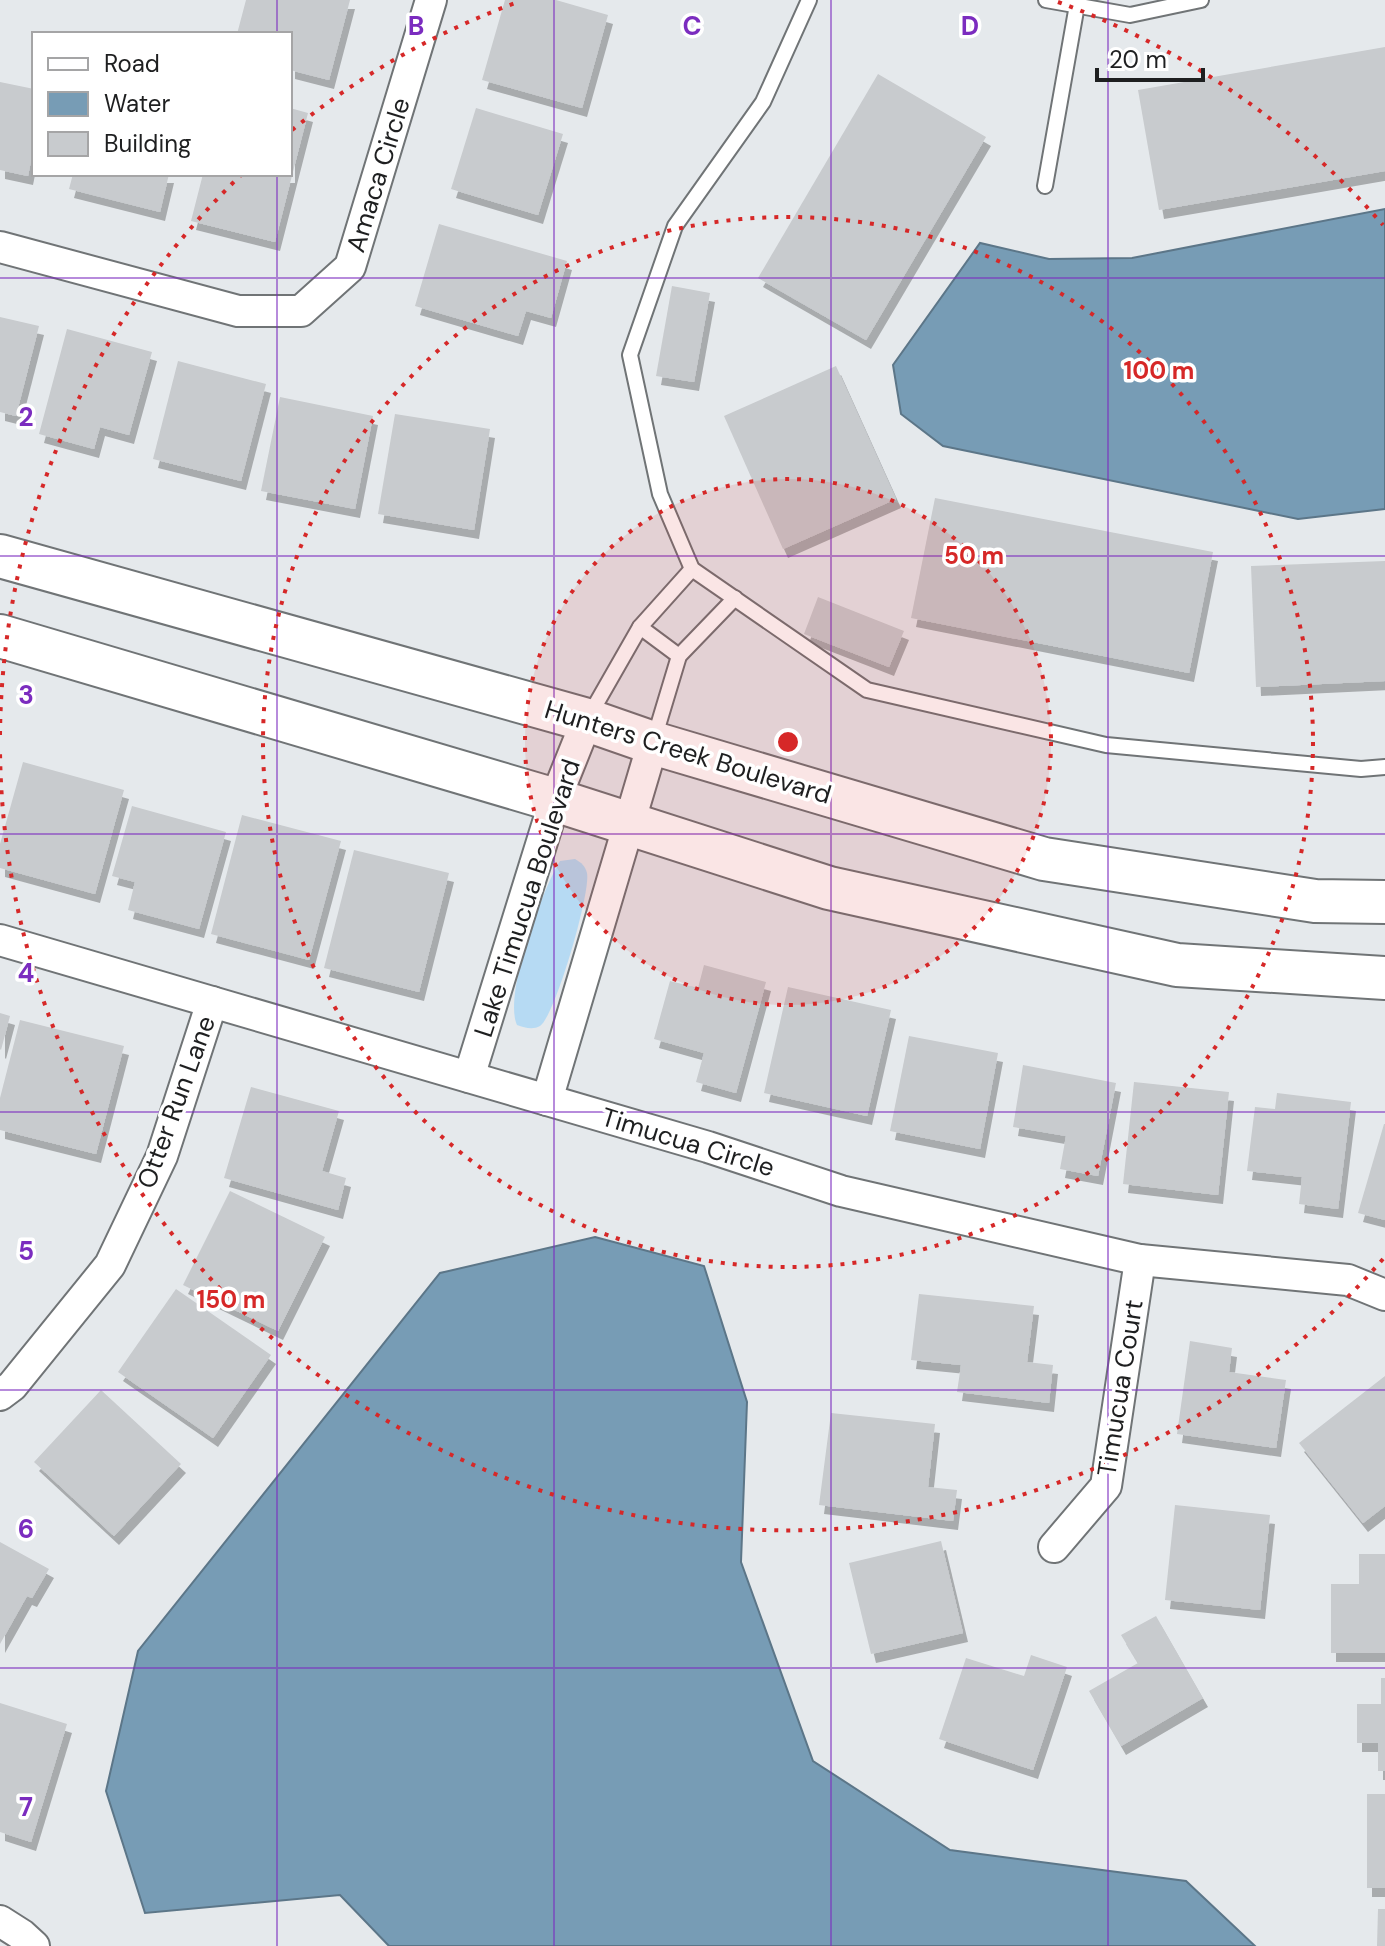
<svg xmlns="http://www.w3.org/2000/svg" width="1385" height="1946" viewBox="0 0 1385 1946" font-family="'DM Sans',sans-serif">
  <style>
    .green { fill: #b6daf3 }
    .water { fill: #779cb5; stroke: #5c7688; stroke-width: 2 }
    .building { fill: #c8cbce; filter: url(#shadow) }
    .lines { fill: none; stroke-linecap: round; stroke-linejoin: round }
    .lane-casing { stroke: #707476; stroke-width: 18 }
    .street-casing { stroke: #707476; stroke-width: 34 }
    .secondary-casing { stroke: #707476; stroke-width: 46 }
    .lane { stroke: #fff; stroke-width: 14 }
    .street { stroke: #fff; stroke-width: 30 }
    .secondary { stroke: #fff; stroke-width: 42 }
    .grid { fill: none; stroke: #7b2cbf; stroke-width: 2; stroke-opacity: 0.55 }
    .ring { fill: none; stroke: #d62828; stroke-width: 4; stroke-dasharray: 4 8 }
    .labels { text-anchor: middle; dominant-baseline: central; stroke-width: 7; stroke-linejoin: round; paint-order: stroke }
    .street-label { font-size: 26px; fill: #1e1f20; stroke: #fff }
    .grid-label { font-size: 26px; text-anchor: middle; font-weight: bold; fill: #7b2cbf; stroke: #fff; stroke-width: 7; stroke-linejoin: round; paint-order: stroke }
    .centre { fill: #d62828; stroke: #fff; stroke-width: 4 }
    .ring-label { font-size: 24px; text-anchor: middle; font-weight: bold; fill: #d62828; stroke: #fff; stroke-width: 7; stroke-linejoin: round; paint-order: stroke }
  </style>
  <defs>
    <filter id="shadow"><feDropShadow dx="5" dy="9" stdDeviation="0" flood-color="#0004"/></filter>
  </defs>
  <rect width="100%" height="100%" fill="#e5e9ec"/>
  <path class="green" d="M575 859C582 863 585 866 587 873 591 892 555 1016 540 1026 533 1030 525 1028 517 1025 503 995 542 890 560 861Z"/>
  <g class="water">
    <polygon points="1385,209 1385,509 1298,519 943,446 901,414 893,365 980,243 1049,259 1132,258"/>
    <polygon points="595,1237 704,1266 747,1402 741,1562 813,1761 950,1850 1186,1881 1255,1946 389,1946 340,1895 145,1913 106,1791 138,1651 440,1273"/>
  </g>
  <g class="building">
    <polygon points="246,0 350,0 329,80 290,70 290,34 237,34"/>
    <polygon points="505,0 556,0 608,15 582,108 482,80"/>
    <polygon points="1385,47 1385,171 1159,210 1138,90"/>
    <polygon points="878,74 986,137 866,340 758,278"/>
    <polygon points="0,82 34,89 34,146 28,176 0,170"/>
    <polygon points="290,108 308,113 275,242 191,221 203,174 290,174"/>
    <polygon points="476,108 563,134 538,215 451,189"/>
    <polygon points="73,174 169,174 160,212 69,189"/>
    <polygon points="439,224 567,261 551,318 526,311 518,336 415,306"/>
    <polygon points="672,286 710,293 694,382 656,376"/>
    <polygon points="0,317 39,326 16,416 0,412"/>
    <polygon points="67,329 152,352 129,435 100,427 94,449 39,434"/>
    <polygon points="178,361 266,384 241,481 153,459"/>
    <polygon points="836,366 896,499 783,549 724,416"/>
    <polygon points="280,397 373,416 355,509 261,491"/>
    <polygon points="395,414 490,429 474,530 378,514"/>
    <polygon points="935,498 1213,552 1189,673 911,618"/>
    <polygon points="1385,561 1385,681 1256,687 1251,566"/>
    <polygon points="818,597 904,631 889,667 804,634"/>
    <polygon points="23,762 124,790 95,894 0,868 0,844"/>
    <polygon points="132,806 226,832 199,929 128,910 135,882 112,876"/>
    <polygon points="242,815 341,841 309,960 211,934"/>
    <polygon points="354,850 449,873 419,992 324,968"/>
    <polygon points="704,965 766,982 736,1093 696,1082 704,1053 654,1039 670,981 698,988"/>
    <polygon points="788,987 891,1010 867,1116 764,1093"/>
    <polygon points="0,1013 10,1016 1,1050 0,1049"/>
    <polygon points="20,1020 124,1046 96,1154 0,1130 0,1098"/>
    <polygon points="909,1036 998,1053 980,1149 890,1131"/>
    <polygon points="1023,1065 1116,1083 1098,1176 1060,1169 1066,1136 1013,1127"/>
    <polygon points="1134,1082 1229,1092 1218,1195 1123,1184"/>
    <polygon points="251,1087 339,1111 322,1171 346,1178 338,1210 224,1178"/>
    <polygon points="1277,1093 1351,1102 1338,1209 1299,1204 1302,1177 1247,1171 1255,1107 1275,1109"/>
    <polygon points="1384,1124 1385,1124 1385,1220 1358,1213"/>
    <polygon points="230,1191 325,1237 278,1331 183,1285"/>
    <polygon points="176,1289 271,1355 213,1438 118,1372"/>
    <polygon points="919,1294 1034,1306 1027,1362 1053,1365 1049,1403 957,1392 961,1365 911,1360"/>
    <polygon points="1190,1341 1232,1348 1229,1372 1286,1380 1276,1448 1177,1434"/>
    <polygon points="1385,1376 1385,1506 1363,1523 1299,1443"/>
    <polygon points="101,1390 181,1464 114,1536 34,1462"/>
    <polygon points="831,1413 935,1424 928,1487 957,1490 953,1521 819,1505"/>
    <polygon points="1175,1505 1270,1515 1260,1610 1165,1600"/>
    <polygon points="941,1541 963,1633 871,1654 849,1563"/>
    <polygon points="0,1542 49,1569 32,1598 27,1596 0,1644"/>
    <polygon points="1359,1554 1385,1554 1385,1653 1331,1653 1331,1584 1359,1584"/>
    <polygon points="1156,1616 1203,1698 1121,1746 1089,1691 1138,1663 1121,1635"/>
    <polygon points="1031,1655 1067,1667 1033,1770 939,1739 966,1658 1024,1676"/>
    <polygon points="1381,1678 1385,1678 1385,1771 1378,1771 1378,1743 1357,1743 1357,1704 1381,1704"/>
    <polygon points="0,1703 67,1724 31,1842 0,1832"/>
    <rect x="1367" y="1794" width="18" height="94"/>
    <polygon points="1378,1909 1385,1909 1385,1946 1377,1946"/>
  </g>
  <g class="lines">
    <g class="lane-casing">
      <g id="lane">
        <polyline points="809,0 763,102 675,226 630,355 660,494 692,569 867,690 1106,745 1361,769 1385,767"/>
        <polyline points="1046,0 1130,15 1201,0"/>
        <polyline points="1045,186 1077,5"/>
        <polyline points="640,627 679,656"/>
        <polyline points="588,718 640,627 692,569"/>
        <polyline points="654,739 679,656 735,598"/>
      </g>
    </g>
    <g class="street-casing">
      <g id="street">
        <polyline points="0,247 238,311 301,311 350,267 431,0"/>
        <polyline points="0,940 708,1147 841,1191 1140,1260 1348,1280 1385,1295"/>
        <polyline points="469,1077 555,800 587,720"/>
        <polyline points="547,1100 653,743"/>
        <polyline points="0,1395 12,1386 110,1265 162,1156 212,1002"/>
        <polyline points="1054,1547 1106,1486 1140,1260"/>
        <polyline points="0,1921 22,1935 34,1946"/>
      </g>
    </g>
    <g class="secondary-casing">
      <g id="secondary">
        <polyline points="0,556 587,720 653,743 1044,859 1315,901 1385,902"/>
        <polyline points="0,636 555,800 829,888 1177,965 1385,978"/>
      </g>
    </g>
    <use href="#lane" class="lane"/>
    <use href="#street" class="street"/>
    <use href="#secondary" class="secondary"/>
  </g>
  <path class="grid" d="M277 0V34M554 0V1946M831 0V1946M1108 0V1946M277 174V1946M0 278H1385M0 556H1385M0 834H1385M0 1112H1385M0 1390H1385M0 1668H1385"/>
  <circle cx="788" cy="742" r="263" fill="#d62828" fill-opacity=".12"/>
  <g class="ring">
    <circle cx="788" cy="742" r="263"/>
    <circle cx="788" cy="742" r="525"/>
    <path d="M1383 1259A788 788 0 0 1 0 749M0 735A788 788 0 0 1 241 175M292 130A788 788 0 0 1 518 2M1058 2A788 788 0 0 1 1383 225"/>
  </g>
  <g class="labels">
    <g class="street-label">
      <text transform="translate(378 175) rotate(-73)">Amaca Circle</text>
      <text transform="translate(688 752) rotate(17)">Hunters Creek Boulevard</text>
      <text transform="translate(527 898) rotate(-72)">Lake Timucua Boulevard</text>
      <text transform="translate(176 1102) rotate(-70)">Otter Run Lane</text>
      <text transform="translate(688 1142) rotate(17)">Timucua Circle</text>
      <text transform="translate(1120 1388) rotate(-81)">Timucua Court</text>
    </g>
  </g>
  <g class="grid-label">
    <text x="416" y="35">B</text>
    <text x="692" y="35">C</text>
    <text x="970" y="35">D</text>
    <text x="26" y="426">2</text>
    <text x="26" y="704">3</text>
    <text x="26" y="982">4</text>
    <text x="26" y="1260">5</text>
    <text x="26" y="1538">6</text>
    <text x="26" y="1816">7</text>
  </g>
  <circle cx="788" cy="742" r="12" class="centre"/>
  <g class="ring-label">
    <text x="1159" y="379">100 m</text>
    <text x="974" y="564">50 m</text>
    <text x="231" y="1308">150 m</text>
  </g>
  <rect x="32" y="32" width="260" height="144" fill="#ffffff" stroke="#a5a5a6" stroke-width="2"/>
  <rect x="48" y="58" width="40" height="12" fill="#ffffff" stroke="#a5a5a6" stroke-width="2"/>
  <text x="104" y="72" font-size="24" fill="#1e1f20">Road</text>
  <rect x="48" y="92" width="40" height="24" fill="#779cb5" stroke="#a5a5a6" stroke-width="2"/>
  <text x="104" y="112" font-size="24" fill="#1e1f20">Water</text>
  <rect x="48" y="132" width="40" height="24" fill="#c8cbce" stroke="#a5a5a6" stroke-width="2"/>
  <text x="104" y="152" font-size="24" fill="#1e1f20">Building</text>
  <path d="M1097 68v12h106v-12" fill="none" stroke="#1e1f20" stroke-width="4"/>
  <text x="1109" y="68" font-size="24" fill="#1e1f20" stroke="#ffffff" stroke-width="6" paint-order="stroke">20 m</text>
</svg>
